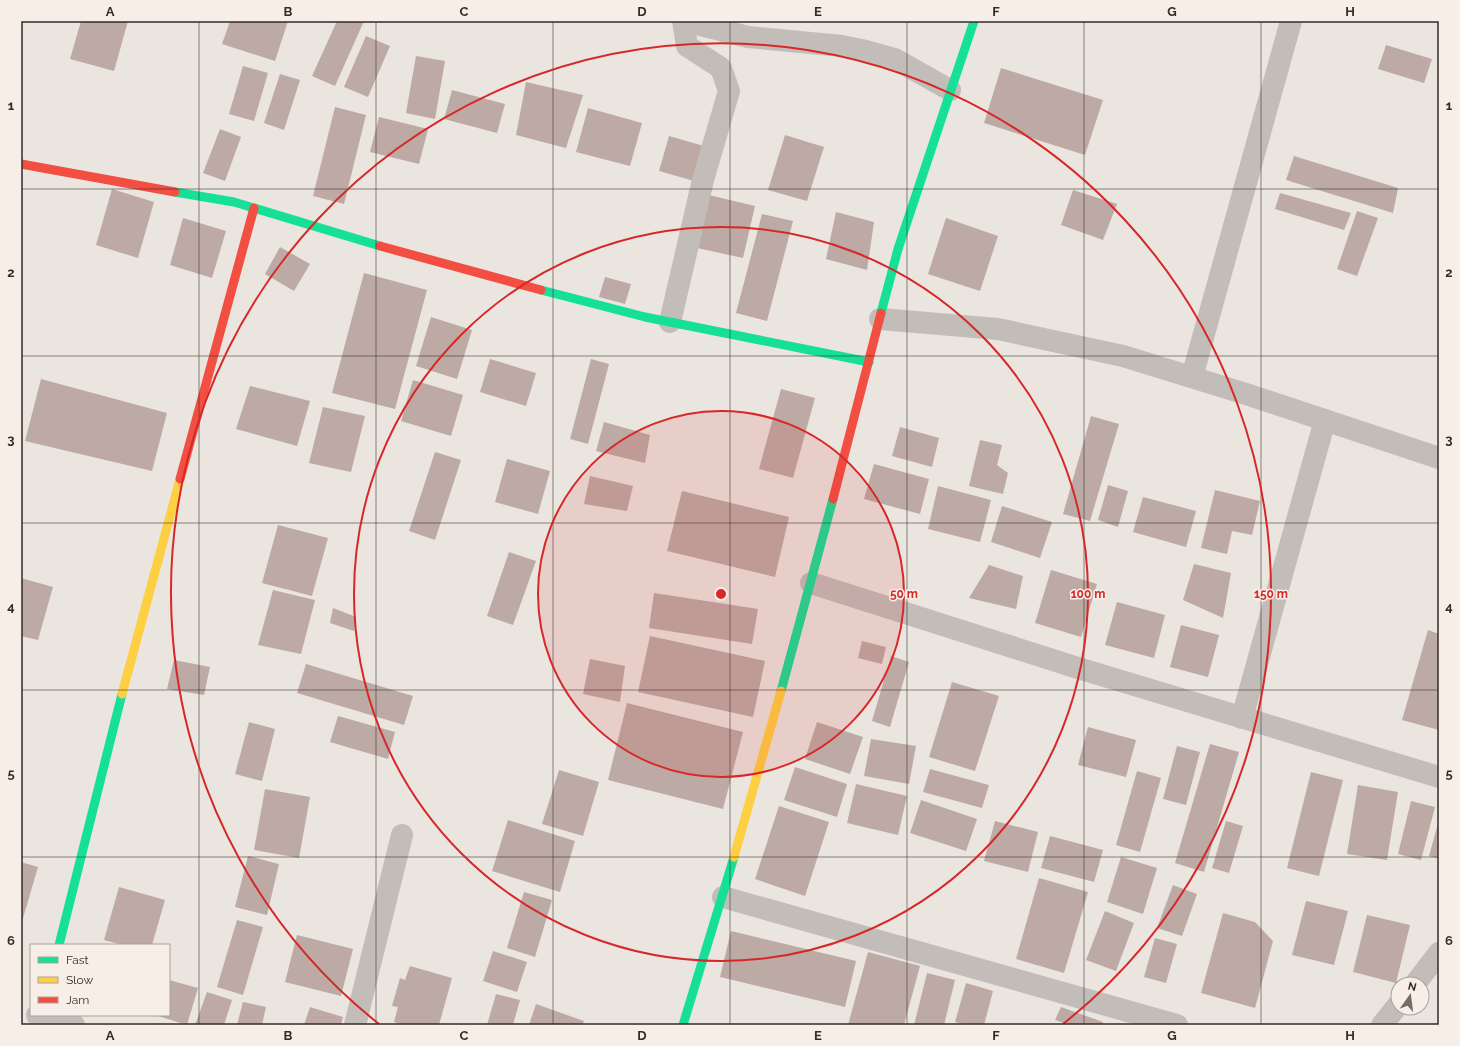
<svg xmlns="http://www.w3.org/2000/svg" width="1460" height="1046" viewBox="0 0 1460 1046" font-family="Raleway,sans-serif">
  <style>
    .building { fill: #bdaaa4 }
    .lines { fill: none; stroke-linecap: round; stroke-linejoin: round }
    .street { stroke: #c3bdb9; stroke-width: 22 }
    .fast { stroke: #16e098; stroke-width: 9 }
    .slow { stroke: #ffcf43; stroke-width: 9 }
    .jam { stroke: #f24e42; stroke-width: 9 }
    .grid { fill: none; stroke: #332b28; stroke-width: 1; stroke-opacity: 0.55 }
    .ring { fill: none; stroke: #d62828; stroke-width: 2 }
    .centre { fill: #d62828; stroke: #f7efe7; stroke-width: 2 }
    .ring-label { font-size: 12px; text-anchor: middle; font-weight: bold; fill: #d62828; stroke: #f7efe7; stroke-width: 3; stroke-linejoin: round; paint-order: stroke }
    .neatline { fill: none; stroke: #332b28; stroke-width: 1.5 }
    .grid-label { font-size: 13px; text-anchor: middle; font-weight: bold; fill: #332b28 }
  </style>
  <rect width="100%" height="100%" fill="#ebe5e0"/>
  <g class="building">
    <polygon points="81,21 128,21 114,71 70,59"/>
    <polygon points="230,21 288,21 275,61 222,44"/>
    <polygon points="337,21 364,21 335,86 312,76"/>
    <polygon points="366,36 390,46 368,97 344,87"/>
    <polygon points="1386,45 1432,59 1424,83 1378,69"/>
    <polygon points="416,56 445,61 435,119 406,113"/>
    <polygon points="243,66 268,73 254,121 229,114"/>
    <polygon points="1001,68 1103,100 1085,155 984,123"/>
    <polygon points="280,74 300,80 284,130 264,123"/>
    <polygon points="526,82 583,95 566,148 516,135"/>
    <polygon points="452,90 505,104 497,133 444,119"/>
    <polygon points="335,107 366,115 344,204 313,196"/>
    <polygon points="588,108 642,123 630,166 576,152"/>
    <polygon points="379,117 428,129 419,164 370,152"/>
    <polygon points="220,129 241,137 225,181 203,173"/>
    <polygon points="785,135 824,147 807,201 768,190"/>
    <polygon points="669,136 704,146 694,181 659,171"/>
    <polygon points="1294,156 1398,188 1393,213 1286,180"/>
    <polygon points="112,189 154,202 138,258 96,245"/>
    <polygon points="1073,190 1117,204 1103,240 1061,225"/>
    <polygon points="1280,193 1351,213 1344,230 1275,209"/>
    <polygon points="709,195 755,206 743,258 697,248"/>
    <polygon points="1357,211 1378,218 1357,276 1337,269"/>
    <polygon points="836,212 874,222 867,270 826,259"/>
    <polygon points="762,214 793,221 767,321 736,313"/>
    <polygon points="183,218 226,231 212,278 170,265"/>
    <polygon points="946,218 998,236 980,291 928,274"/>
    <polygon points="280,247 310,264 294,291 265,274"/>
    <polygon points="364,273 427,290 395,409 332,393"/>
    <polygon points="605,277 631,284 625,304 599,297"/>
    <polygon points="431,317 472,330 457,379 416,366"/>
    <polygon points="490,359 536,373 526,406 480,392"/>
    <polygon points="591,359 609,364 588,444 570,439"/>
    <polygon points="41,379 167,413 152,471 25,441"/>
    <polygon points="413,380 463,395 451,436 401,421"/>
    <polygon points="250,386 310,401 297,446 236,429"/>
    <polygon points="781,389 815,398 793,478 759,469"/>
    <polygon points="323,407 365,416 351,472 309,463"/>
    <polygon points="1091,416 1119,424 1090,521 1063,514"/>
    <polygon points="604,422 650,435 645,463 596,451"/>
    <polygon points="900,427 939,438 932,467 892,456"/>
    <polygon points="980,440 1002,445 997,465 1008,473 1003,494 969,486"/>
    <polygon points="435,452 461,460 435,540 409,531"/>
    <polygon points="507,459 550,471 538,514 495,502"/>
    <polygon points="874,464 929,479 920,514 864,499"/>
    <polygon points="590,476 633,486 627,511 584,504"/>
    <polygon points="1108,485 1128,491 1118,527 1098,520"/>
    <polygon points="938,486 991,500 980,542 928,529"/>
    <polygon points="1215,490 1260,501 1252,535 1232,531 1227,554 1201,548"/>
    <polygon points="682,491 789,517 775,577 667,551"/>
    <polygon points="1143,497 1196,511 1186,547 1133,532"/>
    <polygon points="1002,506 1052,522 1040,558 991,542"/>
    <polygon points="278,525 328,538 312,596 262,583"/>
    <polygon points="509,552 536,561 513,625 487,616"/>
    <polygon points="1194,564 1231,573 1223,618 1183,600"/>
    <polygon points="989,565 1023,576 1016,609 969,598"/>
    <polygon points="1051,570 1097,584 1081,637 1035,623"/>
    <polygon points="21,578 53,587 38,640 21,636"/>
    <polygon points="273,590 315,600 301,654 258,645"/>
    <polygon points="654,593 758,609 752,644 649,628"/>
    <polygon points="1117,602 1165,615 1154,658 1105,645"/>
    <polygon points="333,608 356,617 354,631 330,623"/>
    <polygon points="1181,625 1219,635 1208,677 1170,667"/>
    <polygon points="1428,630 1439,634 1439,730 1402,720"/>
    <polygon points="650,636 765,661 753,717 638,692"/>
    <polygon points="862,641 886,647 882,664 858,658"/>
    <polygon points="891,656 909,662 890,727 872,721"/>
    <polygon points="590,659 625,666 620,702 583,694"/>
    <polygon points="174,660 210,667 204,695 167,689"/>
    <polygon points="306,664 413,696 404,725 297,693"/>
    <polygon points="952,682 999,696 975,771 929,757"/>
    <polygon points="627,703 743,732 723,809 608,780"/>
    <polygon points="338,716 395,732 388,759 330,742"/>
    <polygon points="249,722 275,729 262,781 235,774"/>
    <polygon points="817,722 863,737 850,774 805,759"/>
    <polygon points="1088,727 1136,740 1126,777 1078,765"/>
    <polygon points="871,739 916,746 909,784 864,776"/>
    <polygon points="1210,744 1239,752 1204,872 1175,863"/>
    <polygon points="1177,746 1200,752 1186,805 1163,799"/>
    <polygon points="795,767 847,784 837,817 784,800"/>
    <polygon points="930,769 989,785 982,808 923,792"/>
    <polygon points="559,770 599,782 583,836 542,824"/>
    <polygon points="1137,771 1161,778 1140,852 1116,845"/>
    <polygon points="1311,772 1343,780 1319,876 1287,868"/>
    <polygon points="856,784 907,796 898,835 847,823"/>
    <polygon points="1358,785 1398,792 1387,860 1347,854"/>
    <polygon points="265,789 310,797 299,858 254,850"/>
    <polygon points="921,800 977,819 966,851 910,833"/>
    <polygon points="1411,801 1435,807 1421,860 1398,854"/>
    <polygon points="779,806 829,822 805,896 755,879"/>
    <polygon points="508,820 575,841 560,892 492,871"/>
    <polygon points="1439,820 1439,859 1429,856"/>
    <polygon points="995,821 1038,832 1028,872 984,861"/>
    <polygon points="1226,821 1243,826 1229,873 1212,868"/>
    <polygon points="1050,836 1103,850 1094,882 1041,868"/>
    <polygon points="248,856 279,864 267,915 235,907"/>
    <polygon points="1121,857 1157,868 1143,914 1107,902"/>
    <polygon points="21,862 38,867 21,925"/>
    <polygon points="1039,878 1088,892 1064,973 1016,959"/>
    <polygon points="1173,885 1197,894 1182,936 1157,928"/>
    <polygon points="119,887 165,900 152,945 123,945 104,940"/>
    <polygon points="524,892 552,900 535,957 507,948"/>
    <polygon points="1306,901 1348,911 1334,965 1292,955"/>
    <polygon points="1105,911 1134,923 1116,971 1086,960"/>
    <polygon points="1223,913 1255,922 1273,941 1255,1008 1201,993"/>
    <polygon points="1367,915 1410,925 1396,983 1353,972"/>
    <polygon points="237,920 263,927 243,995 217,987"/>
    <polygon points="731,931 856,961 845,1007 720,977"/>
    <polygon points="297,935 353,949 341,996 285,982"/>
    <polygon points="1155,938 1177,944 1166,983 1144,977"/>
    <polygon points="493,951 527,962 517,992 483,981"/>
    <polygon points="868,952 920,966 904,1025 848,1025"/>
    <polygon points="410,966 452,978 439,1025 403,1025 394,1022 398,1007 392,1006 400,978 405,980"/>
    <polygon points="927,973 955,980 944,1025 914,1025"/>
    <polygon points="169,980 198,988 187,1025 155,1015 169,1015"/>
    <polygon points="966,983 993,991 984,1025 965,1025 955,1022"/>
    <polygon points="207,992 232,1000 224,1025 195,1025"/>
    <polygon points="496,994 520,1000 513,1025 487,1025"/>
    <polygon points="243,1002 266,1007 262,1025 237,1025"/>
    <polygon points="536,1004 584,1021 582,1025 529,1025"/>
    <polygon points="310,1007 343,1017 341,1025 304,1025"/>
    <polygon points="1061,1007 1103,1022 1102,1025 1069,1025 1055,1020"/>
  </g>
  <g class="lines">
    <g class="street">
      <polyline points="685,21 748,37 842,46 866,51 895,59 950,90"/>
      <polyline points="880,319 998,329 1123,356 1246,394 1439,458"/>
      <polyline points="670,322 703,180 729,91 721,68 687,46 683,21"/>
      <polyline points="1192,377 1291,21"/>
      <polyline points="811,583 1078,668 1439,777"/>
      <polyline points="1242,718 1325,420"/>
      <polyline points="723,897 1177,1025"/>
      <polyline points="1415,984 1439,953"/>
      <polyline points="37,1015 74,1025"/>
      <polyline points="355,1025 402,835"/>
      <polyline points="1382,1025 1398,1005"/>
    </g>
    <g class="fast">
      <polyline points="175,192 234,202 380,246"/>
      <polyline points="541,290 645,317 869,362"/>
      <polyline points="881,313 898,249 974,21"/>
      <polyline points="781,691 833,499"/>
      <polyline points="59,945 122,694"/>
      <polyline points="683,1025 734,857"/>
    </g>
    <g class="slow">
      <polyline points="122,694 180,479"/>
      <polyline points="734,857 781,691"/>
    </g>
    <g class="jam">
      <polyline points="21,164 175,192"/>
      <polyline points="380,246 541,290"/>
      <polyline points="180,479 254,208"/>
      <polyline points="833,499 881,313"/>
    </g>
  </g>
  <path class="grid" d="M199 21V1025M376 21V1025M553 21V1025M730 21V1025M907 21V1025M1084 21V1025M1261 21V1025M21 189H1439M21 356H1439M21 523H1439M21 690H1439M21 857H1439"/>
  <circle cx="721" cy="594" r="183" fill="#d62828" fill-opacity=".12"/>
  <g class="ring">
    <circle cx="721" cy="594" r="183"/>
    <circle cx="721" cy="594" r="367"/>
    <path d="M379 1024A550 550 0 1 1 1063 1024"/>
  </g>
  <circle cx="721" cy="594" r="6" class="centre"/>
  <g class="ring-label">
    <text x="904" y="598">50 m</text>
    <text x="1088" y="598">100 m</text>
    <text x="1271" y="598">150 m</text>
  </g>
  <rect width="1460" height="1046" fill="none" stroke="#f7efe7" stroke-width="44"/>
  <rect x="30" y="944" width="140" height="72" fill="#f7efe7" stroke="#a9a19b"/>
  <rect x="38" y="957" width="20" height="6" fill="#16e098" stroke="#a9a19b"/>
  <text x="66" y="964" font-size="12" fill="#332b28">Fast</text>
  <rect x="38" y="977" width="20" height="6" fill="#ffcf43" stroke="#a9a19b"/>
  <text x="66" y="984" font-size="12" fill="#332b28">Slow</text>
  <rect x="38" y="997" width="20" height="6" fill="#f24e42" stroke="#a9a19b"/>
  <text x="66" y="1004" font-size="12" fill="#332b28">Jam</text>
  <g transform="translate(1410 996) rotate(14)"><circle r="19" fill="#f7efe7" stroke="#a9a19b"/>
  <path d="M0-3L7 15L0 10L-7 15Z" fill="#736c68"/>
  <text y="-6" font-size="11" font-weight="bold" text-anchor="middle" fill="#332b28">N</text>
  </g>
  <rect x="22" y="22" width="1416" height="1002" class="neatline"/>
  <g class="grid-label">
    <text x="110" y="16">A</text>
    <text x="288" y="16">B</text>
    <text x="464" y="16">C</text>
    <text x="642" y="16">D</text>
    <text x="818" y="16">E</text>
    <text x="996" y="16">F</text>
    <text x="1172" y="16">G</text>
    <text x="1350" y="16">H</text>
    <text x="11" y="110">1</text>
    <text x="1449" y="110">1</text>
    <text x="11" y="277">2</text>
    <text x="1449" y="277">2</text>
    <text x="11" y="444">3</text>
    <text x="1449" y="444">3</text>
    <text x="11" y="611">4</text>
    <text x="1449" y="611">4</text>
    <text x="11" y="778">5</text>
    <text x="1449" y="778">5</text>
    <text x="11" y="945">6</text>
    <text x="1449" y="945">6</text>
    <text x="110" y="1040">A</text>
    <text x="288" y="1040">B</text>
    <text x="464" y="1040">C</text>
    <text x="642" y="1040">D</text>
    <text x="818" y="1040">E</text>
    <text x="996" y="1040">F</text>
    <text x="1172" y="1040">G</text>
    <text x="1350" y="1040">H</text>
  </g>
</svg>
